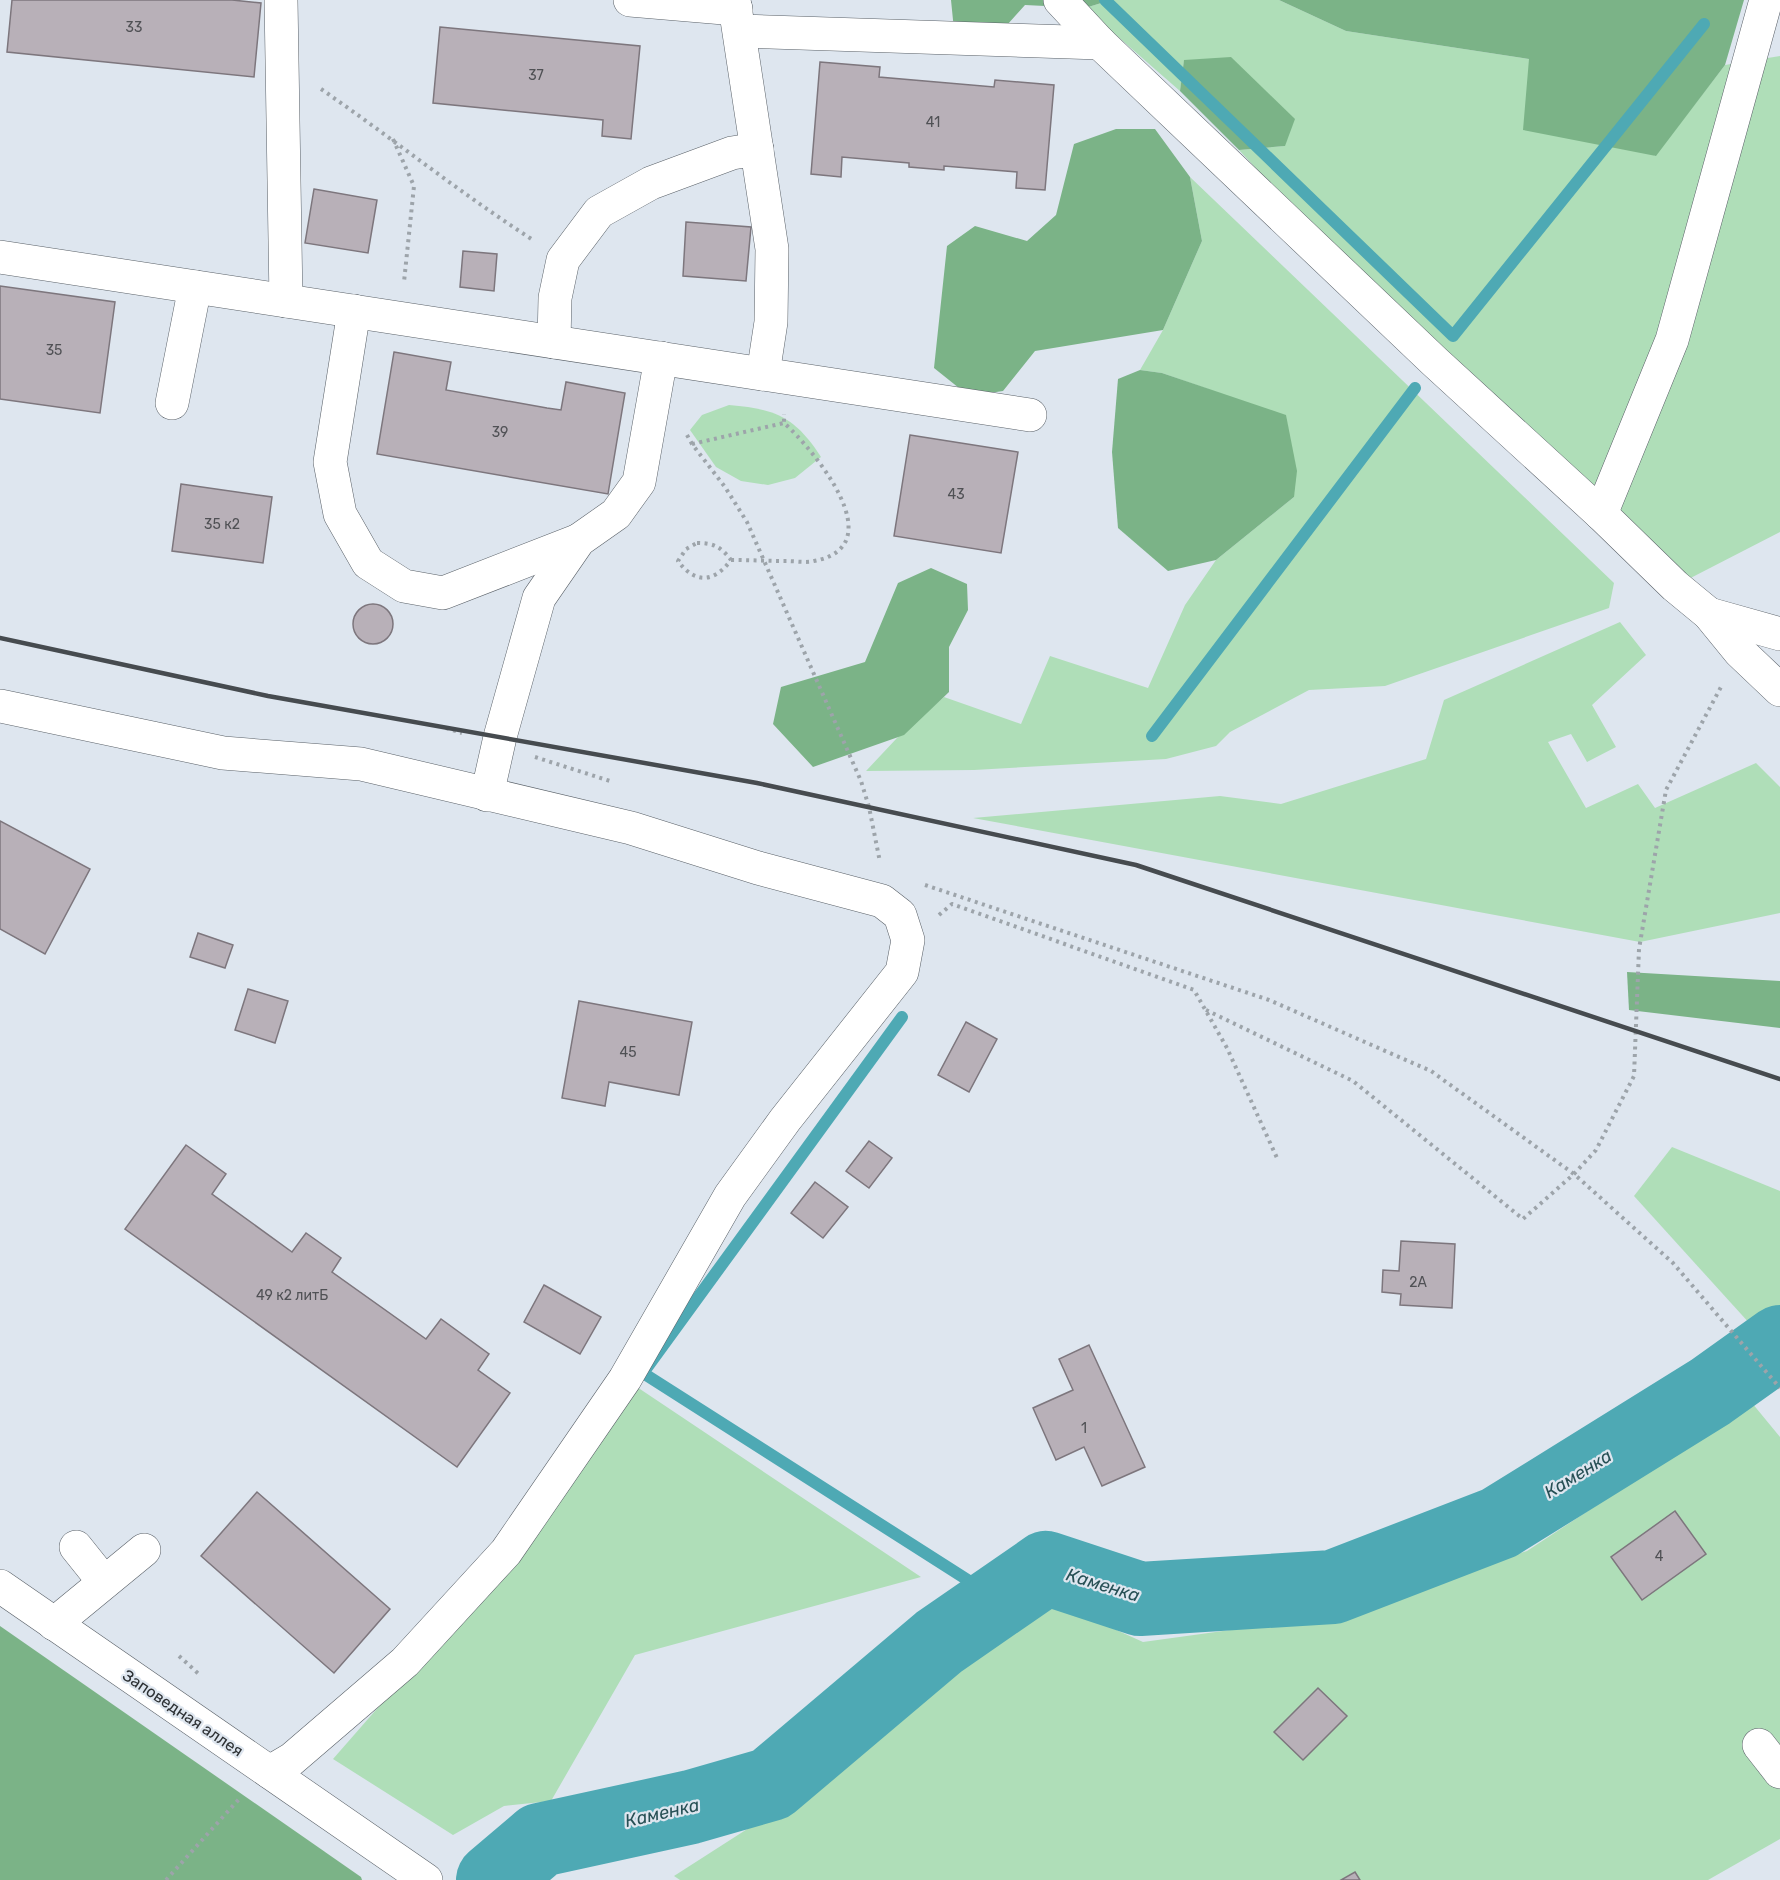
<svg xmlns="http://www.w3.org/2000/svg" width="1780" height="1880" viewBox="0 0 1780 1880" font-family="Rubik,sans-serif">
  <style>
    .green { fill: #afdeb8 }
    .forest { fill: #7bb387 }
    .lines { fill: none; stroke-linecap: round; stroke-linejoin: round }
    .stream { stroke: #4ea9b4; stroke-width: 12 }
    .river { stroke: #4ea9b4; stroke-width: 74 }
    .building { fill: #b8b0b8; stroke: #7d767d; stroke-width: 1.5 }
    .minor-casing { stroke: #5a6168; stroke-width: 34 }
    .path { stroke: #9da4aa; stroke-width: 4; stroke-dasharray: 3 4.5; stroke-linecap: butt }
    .minor { stroke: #fff; stroke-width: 33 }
    .rail { stroke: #464b4f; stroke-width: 4.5 }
    .labels { text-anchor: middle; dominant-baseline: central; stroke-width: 4.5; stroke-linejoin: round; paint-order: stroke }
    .number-label { font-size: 14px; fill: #505155 }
    .street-label { font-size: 16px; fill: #2d3134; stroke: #dee6ef }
    .water-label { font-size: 18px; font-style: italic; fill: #275055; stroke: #dee6ef }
  </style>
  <rect width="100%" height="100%" fill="#dee6ef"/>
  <g class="green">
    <polygon points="1111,0 1279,0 1346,31 1529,59 1655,156 1725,65 1780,56 1780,532 1675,586 1434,361 1239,150 1285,146 1184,61 1180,91 1085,8"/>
    <polygon points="1190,177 1614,583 1609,608 1385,686 1309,690 1230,732 1216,746 1166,759 974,770 866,771 897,738 944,697 1021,724 1050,656 1148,688 1185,605 1216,560 1294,497 1208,389 1162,373 1140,370 1163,330 1202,241"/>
    <path d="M729 405C776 409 795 417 821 457L795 478 768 485 741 481 716 467 690 430 702 415Z"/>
    <polygon points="1620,622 1646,655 1592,705 1616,747 1587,762 1571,734 1548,742 1586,808 1638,784 1655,808 1756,763 1780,787 1780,913 1640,942 973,818 1220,796 1281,804 1426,759 1444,700"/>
    <polygon points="1672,1147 1780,1191 1780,1357 1634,1196"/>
    <polygon points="625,1379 921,1577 635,1655 551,1801 504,1806 453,1835 333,1759 382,1703 405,1662"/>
    <polygon points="1752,1403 1780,1437 1780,1839 1708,1880 680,1880 674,1876 777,1810 960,1658 1050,1600 1143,1642 1333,1616 1527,1551"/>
  </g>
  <g class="forest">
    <polygon points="951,0 1111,0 1085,8 1025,5 1007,25 955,40"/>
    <polygon points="1279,0 1744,0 1725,65 1656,156 1523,130 1529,59 1346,31"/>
    <polygon points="1231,57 1295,119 1285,146 1239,150 1180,91 1184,60"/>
    <polygon points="1116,129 1155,129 1190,177 1202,241 1163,330 1035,351 1003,391 969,396 934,368 947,246 975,226 1027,241 1056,215 1074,144"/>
    <polygon points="1140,370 1162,373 1286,415 1297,471 1294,497 1216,560 1168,571 1118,528 1112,452 1118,379"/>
    <polygon points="931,568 967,584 968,610 949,647 949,692 904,735 813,767 773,724 781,687 865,662 898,583"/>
    <polygon points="1627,972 1780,981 1780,1028 1629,1010"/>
    <polygon points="0,1626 361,1877 362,1880 0,1880"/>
  </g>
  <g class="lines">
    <g class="stream">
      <polyline points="1105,0 1453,336 1704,24"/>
      <polyline points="1152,736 1415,388"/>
      <polyline points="902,1017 643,1373 999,1600"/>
    </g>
    <polyline class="river" points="493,1880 540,1840 691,1807 771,1784 939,1642 1046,1568 1140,1599 1333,1587 1499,1523 1710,1392 1780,1342"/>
  </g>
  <g class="building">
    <polygon points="12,0 232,0 261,3 254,77 7,52"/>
    <polygon points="440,27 640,46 631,139 602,136 603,120 433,103"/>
    <polygon points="820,62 880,67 879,77 994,87 995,80 1054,85 1045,190 1016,188 1017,172 944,166 944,170 909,167 909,163 842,157 841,177 811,174"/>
    <polygon points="314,189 377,200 368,253 305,243"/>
    <polygon points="686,222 751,227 746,281 683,276"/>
    <polygon points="463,251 497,254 494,291 460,287"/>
    <polygon points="0,286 115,302 100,413 0,399"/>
    <polygon points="394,352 451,362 446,390 547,408 561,410 566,382 625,393 608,494 377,454"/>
    <polygon points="910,435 1018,452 1001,553 894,536"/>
    <polygon points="181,484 272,497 263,563 172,551"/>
    <circle cx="373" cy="624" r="20"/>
    <polygon points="0,821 90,869 45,954 0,929"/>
    <polygon points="198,933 233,945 225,968 190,957"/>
    <polygon points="248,989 288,1001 275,1043 235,1030"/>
    <polygon points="579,1001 692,1022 679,1095 609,1082 605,1106 562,1098"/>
    <polygon points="966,1022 997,1039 969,1092 938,1075"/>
    <polygon points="869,1141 892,1158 869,1188 846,1171"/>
    <polygon points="186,1145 226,1174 212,1194 292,1252 306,1233 341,1258 332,1272 426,1339 441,1319 489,1354 478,1370 510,1393 457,1467 125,1229"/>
    <polygon points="815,1182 848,1207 823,1238 791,1213"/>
    <polygon points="1401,1241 1455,1244 1452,1308 1400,1305 1401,1294 1382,1292 1383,1270 1399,1271"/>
    <polygon points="544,1285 601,1317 580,1354 524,1322"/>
    <polygon points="1089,1345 1145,1467 1102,1486 1084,1447 1056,1460 1033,1408 1073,1390 1059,1359"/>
    <polygon points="257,1492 390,1609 334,1673 201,1556"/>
    <polygon points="1675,1511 1706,1554 1642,1600 1611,1557"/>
    <polygon points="1318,1688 1347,1716 1303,1760 1274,1732"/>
    <polygon points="1355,1872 1360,1880 1341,1880"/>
  </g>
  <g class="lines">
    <g class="minor-casing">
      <g id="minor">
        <polyline points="281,0 286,301"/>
        <polyline points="630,0 736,9"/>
        <polyline points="734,0 772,249 771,322 763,374"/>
        <polyline points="1060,0 1100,43 1434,361 1601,514 1675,586 1709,614 1740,652 1780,690"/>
        <polyline points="740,31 1100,43"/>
        <polyline points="0,257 1030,415"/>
        <polyline points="354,311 330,462 340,514 368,563 404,586 443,593 579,540"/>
        <polyline points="554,342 555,298 563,260 599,212 651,183 732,153 757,149"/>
        <polyline points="172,403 195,287"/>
        <polyline points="1601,514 1672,340 1766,0"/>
        <polyline points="1709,614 1780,634"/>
        <polyline points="0,706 223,753 361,764 631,828 758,868 882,901 900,915 908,940 902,972 785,1120 730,1196 625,1379 506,1552 405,1662 292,1759 270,1772"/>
        <polyline points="487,795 500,737 539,598 579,540 616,514 639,482 661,358"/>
        <polyline points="76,1547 104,1582"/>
        <polyline points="0,1586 426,1880"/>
        <polyline points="54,1624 144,1550"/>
        <polyline points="1759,1745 1780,1772"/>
      </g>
    </g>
    <g class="path">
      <path d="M321 89C392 138 460 193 533 240"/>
      <polyline points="393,139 414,186 404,282"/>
      <polyline points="687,435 692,444 725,487 747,522 861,781 869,807 880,862"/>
      <polyline points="692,444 784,423"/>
      <path d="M697 543C714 543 721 547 731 560 714 583 695 584 678 561L686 549Z"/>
      <path d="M731 560C750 560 768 561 786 561 795 561 806 563 814 561 894 546 814 450 784 423V414"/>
      <polyline points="446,728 462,733"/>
      <polyline points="535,757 610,781"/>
      <polyline points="925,885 1269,1000 1431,1071 1574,1174 1673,1263 1780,1388"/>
      <polyline points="939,915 952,904 1194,990 1227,1048 1277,1158"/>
      <polyline points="1206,1010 1353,1081 1523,1219 1574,1174 1596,1150 1634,1076 1639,949 1666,790 1721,687"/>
      <polyline points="179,1656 201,1676"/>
      <polyline points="166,1880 240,1798"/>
    </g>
    <use href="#minor" class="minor"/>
    <polyline class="rail" points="0,638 268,696 757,783 1136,865 1780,1079"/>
  </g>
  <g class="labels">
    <g class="number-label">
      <text x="134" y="27">33</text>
      <text x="536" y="75">37</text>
      <text x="933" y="122">41</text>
      <text x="54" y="350">35</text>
      <text x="500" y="432">39</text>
      <text x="956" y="494">43</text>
      <text x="222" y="524">35 к2</text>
      <text x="628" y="1052">45</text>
      <text x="1418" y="1282">2А</text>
      <text x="292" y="1295">49 к2 литБ</text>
      <text x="1084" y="1428">1</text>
      <text x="1659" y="1556">4</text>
    </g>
    <g class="street-label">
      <text transform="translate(183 1713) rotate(34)">Заповедная аллея</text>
    </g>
    <g class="water-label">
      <text transform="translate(1578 1474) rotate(-32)">Каменка</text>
      <text transform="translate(1103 1585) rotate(17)">Каменка</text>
      <text transform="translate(662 1813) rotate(-13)">Каменка</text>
    </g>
  </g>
</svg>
